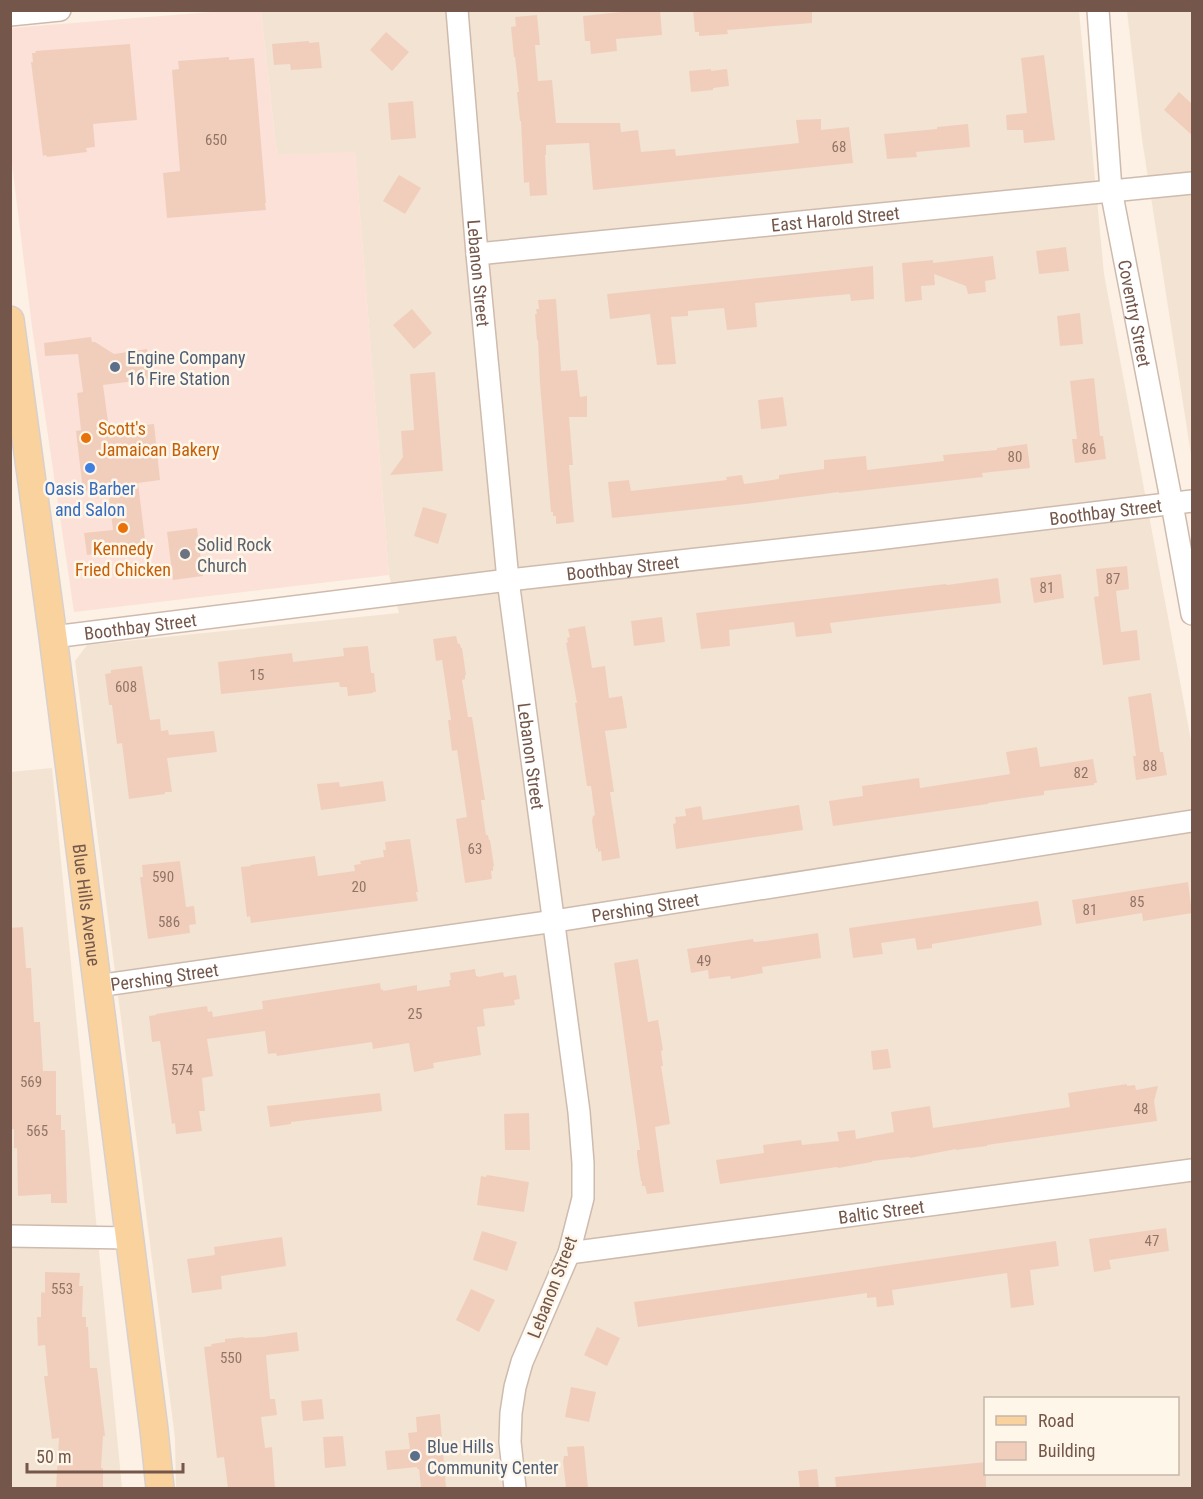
<svg xmlns="http://www.w3.org/2000/svg" width="1203" height="1499" viewBox="0 0 1203 1499" font-family="'Roboto Condensed',sans-serif">
  <style>
    .residential { fill: #f3e3d3; fill-rule: evenodd }
    .commercial { fill: #fce1d8 }
    .building { fill: #f1cebc }
    .lines { fill: none; stroke-linecap: round; stroke-linejoin: round }
    .minor-casing { stroke: #cfbbae; stroke-width: 24 }
    .major-casing { stroke: #d8d0cc; stroke-width: 30 }
    .minor { stroke: #fff; stroke-width: 21 }
    .major { stroke: #f9d29e; stroke-width: 27 }
    .service-dot { fill: #5c6f8a; stroke: #fff6ea; stroke-width: 2 }
    .food-dot { fill: #e8710a; stroke: #fff6ea; stroke-width: 2 }
    .shop-dot { fill: #3f7fe0; stroke: #fff6ea; stroke-width: 2 }
    .worship-dot { fill: #6b7280; stroke: #fff6ea; stroke-width: 2 }
    .labels { text-anchor: middle; dominant-baseline: central; stroke-width: 5; stroke-linejoin: round; paint-order: stroke }
    .number-label { font-size: 15px; fill: #937566 }
    .street-label { font-size: 18px; fill: #74574a; stroke: #fff6ea }
    .service-label { font-size: 18px; fill: #4e5e75; stroke: #fff6ea; text-anchor: start }
    .food-label { font-size: 18px; fill: #c56008; stroke: #fff6ea; text-anchor: start }
    .shop-label { font-size: 18px; fill: #366cbe; stroke: #fff6ea }
    .worship-label { font-size: 18px; fill: #5b616d; stroke: #fff6ea; text-anchor: start }
  </style>
  <rect width="100%" height="100%" fill="#fcf1e4"/>
  <g class="residential">
    <path d="M261 11H1079L1104 274 1192 746V1488H176L175 1438 75 661 87 645 399 613 389 575 355 153 277 155ZM986 1398H1178V1474H986Z"/>
    <polygon points="1127,11 1192,11 1192,461 1142,139"/>
    <polygon points="52,768 122,1488 11,1488 11,772"/>
  </g>
  <polygon class="commercial" points="224,11 261,11 277,155 355,152 389,575 74,612 32,327 11,156 10,28"/>
  <g class="building">
    <polygon points="640,10 660,10 662,35 616,39 617,51 591,54 590,41 585,41 583,16"/>
    <polygon points="693,10 812,10 812,23 727,30 728,34 699,36 699,32 695,32"/>
    <polygon points="537,15 540,45 535,45 538,81 552,80 556,123 620,123 621,132 638,130 641,152 675,149 676,156 799,143 796,120 821,119 821,130 849,127 853,163 593,190 589,143 546,145 546,155 545,155 547,195 530,196 529,182 524,183 521,121 520,121 518,102 517,92 519,92 515,57 514,57 511,27 516,26 515,17"/>
    <polygon points="386,32 409,52 392,71 370,50"/>
    <polygon points="309,41 309,43 319,42 322,68 291,70 290,64 274,65 272,44"/>
    <polygon points="130,44 137,120 93,124 95,147 86,148 87,152 47,157 46,155 43,156 31,62 33,62 32,53 36,53 35,51"/>
    <polygon points="1044,55 1055,140 1024,143 1023,130 1007,130 1006,115 1027,113 1021,58"/>
    <polygon points="229,57 229,60 254,58 266,203 265,203 266,210 167,218 163,173 180,171 172,70 179,69 178,61"/>
    <polygon points="711,69 711,71 727,69 729,86 713,88 713,90 691,92 689,71"/>
    <polygon points="1179,92 1192,104 1192,135 1164,110"/>
    <polygon points="413,101 416,138 391,140 388,103"/>
    <polygon points="968,124 970,147 916,152 917,157 887,159 884,134 937,129 937,127"/>
    <polygon points="399,175 421,188 405,214 383,201"/>
    <polygon points="1066,247 1069,271 1039,274 1036,251"/>
    <polygon points="993,256 996,279 985,281 986,292 968,294 966,286 934,274 935,285 921,286 922,300 905,302 902,263 933,260 933,263"/>
    <polygon points="873,266 874,299 851,301 850,294 755,303 757,327 727,330 724,308 688,311 688,316 671,317 676,364 657,365 650,314 610,319 607,294"/>
    <polygon points="556,299 561,371 577,370 580,397 587,396 587,417 569,417 573,465 569,465 574,522 556,524 556,516 553,516 553,512 551,512 540,384 538,340 537,340 535,314 537,314 536,309 539,309 538,300"/>
    <polygon points="412,309 432,333 414,349 393,325"/>
    <polygon points="1080,313 1083,344 1060,346 1057,316"/>
    <polygon points="91,337 92,342 95,342 114,354 147,349 151,379 103,385 109,429 154,424 160,480 138,483 146,548 87,555 84,533 113,530 108,488 83,491 76,431 81,430 77,393 83,392 78,354 45,356 44,343"/>
    <polygon points="435,372 443,471 390,475 403,457 401,431 414,430 410,374"/>
    <polygon points="1094,378 1100,436 1103,436 1106,459 1075,463 1072,439 1077,439 1070,381"/>
    <polygon points="783,397 787,426 761,429 758,400"/>
    <polygon points="1027,444 1030,468 982,473 983,477 858,491 839,493 839,492 746,504 612,518 608,482 629,480 631,491 727,480 726,477 742,475 744,484 779,479 779,475 824,469 824,460 866,456 867,470 944,461 943,455 997,450 997,448"/>
    <polygon points="423,507 447,514 438,544 414,536"/>
    <polygon points="197,528 203,576 173,580 167,532"/>
    <polygon points="1127,566 1129,589 1116,591 1121,632 1137,630 1140,660 1103,665 1094,597 1099,596 1096,569"/>
    <polygon points="1061,574 1064,598 1034,603 1030,578"/>
    <polygon points="998,578 1001,603 887,616 830,623 832,633 796,637 794,622 729,630 730,646 701,649 696,613 946,584 947,585"/>
    <polygon points="662,617 665,642 634,646 631,621"/>
    <polygon points="585,626 592,668 605,666 609,698 622,696 627,728 605,731 614,792 610,792 620,858 602,861 601,851 598,852 598,848 596,849 592,821 593,816 595,815 591,786 587,786 575,703 577,703 566,643 568,642 567,638 570,637 568,629"/>
    <polygon points="456,636 458,644 460,644 461,648 462,648 466,675 465,675 465,679 462,680 468,717 472,717 485,800 481,800 486,835 488,835 489,840 490,840 494,866 493,866 493,871 491,871 492,879 465,883 456,819 467,817 457,750 452,751 448,720 451,720 442,660 436,661 433,639"/>
    <polygon points="368,646 371,673 374,673 376,692 373,692 373,693 348,696 347,687 340,687 339,682 221,694 218,662 292,653 293,662 344,656 343,648"/>
    <polygon points="142,666 150,720 160,719 161,731 168,730 169,735 214,731 217,752 167,758 172,792 165,792 165,794 129,799 122,743 117,744 112,705 109,705 105,674 111,673 111,670"/>
    <polygon points="1151,693 1160,752 1163,752 1167,775 1136,780 1133,756 1136,756 1128,697"/>
    <polygon points="1037,747 1040,767 1093,759 1097,783 1094,783 1094,785 1044,791 1044,795 988,803 988,804 833,826 829,801 863,796 862,786 919,778 920,788 1010,774 1006,752"/>
    <polygon points="383,781 386,801 321,810 317,784 339,782 340,787"/>
    <polygon points="799,805 803,830 676,849 673,824 676,823 675,817 686,816 685,809 701,806 703,820"/>
    <polygon points="410,839 418,892 416,892 418,901 251,923 250,916 247,917 241,867 251,866 250,865 315,856 318,876 355,871 354,865 361,864 360,861 384,857 383,850 386,850 385,842"/>
    <polygon points="180,861 186,907 194,906 196,924 189,925 190,933 148,939 140,877 143,877 142,865"/>
    <polygon points="1188,882 1192,913 1143,921 1142,913 1076,924 1072,900"/>
    <polygon points="1038,901 1042,925 932,944 932,948 917,950 915,938 881,943 883,954 853,958 849,928"/>
    <polygon points="23,927 26,968 31,968 34,1022 40,1022 43,1071 56,1071 56,1115 61,1115 61,1130 65,1130 67,1203 51,1203 51,1194 18,1196 17,1148 14,1148 14,1129 10,1129 10,928"/>
    <polygon points="818,933 821,958 762,967 763,973 731,979 730,976 709,979 708,970 691,973 687,949 753,939 754,942 765,941"/>
    <polygon points="638,959 648,1022 658,1020 663,1050 661,1051 663,1066 661,1066 670,1124 655,1127 664,1192 647,1194 645,1186 642,1186 642,1181 641,1181 637,1155 637,1150 640,1150 614,963"/>
    <polygon points="475,969 476,976 478,976 478,977 503,972 504,977 516,975 520,999 514,1000 515,1005 483,1009 485,1026 477,1027 481,1055 433,1063 434,1068 414,1072 409,1043 373,1049 372,1042 277,1056 276,1053 268,1054 265,1031 207,1039 213,1076 202,1078 205,1111 199,1111 202,1131 176,1134 175,1123 172,1124 160,1041 152,1042 149,1016 156,1015 156,1014 207,1006 208,1012 212,1011 213,1017 263,1009 262,1001 380,983 381,990 383,989 383,991 417,985 417,991 450,986 449,980 451,980 450,973"/>
    <polygon points="888,1049 891,1068 873,1070 871,1051"/>
    <polygon points="1127,1084 1127,1086 1135,1085 1136,1090 1158,1086 1154,1101 1157,1121 987,1145 987,1146 956,1150 956,1149 910,1158 909,1157 872,1161 872,1162 838,1168 837,1167 720,1184 716,1160 764,1153 763,1145 801,1140 802,1145 839,1141 837,1132 855,1130 856,1139 894,1132 891,1112 930,1106 933,1128 1070,1107 1068,1093"/>
    <polygon points="380,1093 382,1111 291,1122 291,1124 270,1127 267,1106"/>
    <polygon points="529,1113 530,1150 505,1150 504,1114"/>
    <polygon points="487,1175 529,1182 524,1212 477,1205 481,1176 486,1177"/>
    <polygon points="1166,1228 1169,1251 1109,1260 1111,1269 1094,1272 1089,1239"/>
    <polygon points="482,1231 517,1242 507,1271 473,1260"/>
    <polygon points="282,1237 286,1266 221,1276 222,1289 192,1293 187,1259 215,1255 214,1247"/>
    <polygon points="1056,1241 1059,1266 1030,1270 1034,1305 1011,1308 1007,1273 892,1290 894,1305 877,1307 876,1297 867,1298 867,1293 638,1327 634,1302"/>
    <polygon points="45,1272 80,1273 79,1286 83,1286 82,1317 86,1317 86,1327 88,1327 90,1368 97,1368 105,1436 103,1436 101,1468 103,1468 103,1488 56,1488 59,1438 52,1439 44,1376 48,1376 45,1345 38,1346 37,1317 41,1317 41,1294 42,1292 45,1293"/>
    <polygon points="471,1289 495,1300 479,1332 456,1320"/>
    <polygon points="597,1327 620,1338 607,1366 584,1355"/>
    <polygon points="297,1332 299,1351 266,1355 270,1399 275,1399 277,1415 261,1417 265,1448 272,1447 275,1488 228,1488 224,1457 217,1458 204,1347 212,1346 211,1344 225,1342 225,1339 244,1337 244,1338 262,1337"/>
    <polygon points="571,1387 596,1392 589,1422 565,1417"/>
    <polygon points="322,1399 324,1419 303,1421 301,1401"/>
    <polygon points="440,1414 446,1488 421,1488 419,1469 417,1469 417,1467 387,1470 385,1451 410,1449 408,1433 417,1432 416,1417"/>
    <polygon points="343,1436 346,1466 325,1468 323,1437"/>
    <polygon points="584,1446 588,1488 566,1488 563,1461 564,1456 568,1456 567,1447"/>
    <polygon points="986,1462 986,1487 974,1488 836,1488 835,1477"/>
    <polygon points="817,1469 819,1488 800,1488 798,1471"/>
  </g>
  <g class="lines">
    <g class="minor-casing">
      <g id="minor">
        <path id="s1" d="M457 10 477 254 508 580 579 1112 583 1163V1198L569 1253 522 1362 515 1387 511 1413 510 1442 515 1488"/>
        <path id="s2" d="M1098 10 1111 190 1172 504 1192 614"/>
        <polyline points="10,15 60,10"/>
        <path id="s3" d="M477 254 1192 183"/>
        <path id="s4" d="M53 637 508 580 877 539 1192 501"/>
        <path id="s5" d="M97 986 555 921 1192 821"/>
        <polyline points="10,1236 129,1238"/>
        <path id="s6" d="M569 1253 1192 1170"/>
      </g>
    </g>
    <g class="major-casing">
      <g id="major">
        <path id="s7" d="M10 320 53 637 154 1430 160 1488"/>
      </g>
    </g>
    <use href="#minor" class="minor"/>
    <use href="#major" class="major"/>
  </g>
  <g class="service-dot">
    <circle cx="115" cy="367" r="6"/>
    <circle cx="415" cy="1456" r="6"/>
  </g>
  <g class="food-dot">
    <circle cx="86" cy="438" r="6"/>
    <circle cx="123" cy="528" r="6"/>
  </g>
  <circle class="shop-dot" cx="90" cy="468" r="6"/>
  <circle class="worship-dot" cx="185" cy="554" r="6"/>
  <g class="labels">
    <g class="number-label">
      <text x="216" y="140">650</text>
      <text x="839" y="147">68</text>
      <text x="1089" y="449">86</text>
      <text x="1015" y="457">80</text>
      <text x="1113" y="579">87</text>
      <text x="1047" y="588">81</text>
      <text x="257" y="675">15</text>
      <text x="126" y="687">608</text>
      <text x="1150" y="766">88</text>
      <text x="1081" y="773">82</text>
      <text x="475" y="849">63</text>
      <text x="163" y="877">590</text>
      <text x="359" y="887">20</text>
      <text x="1137" y="902">85</text>
      <text x="1090" y="910">81</text>
      <text x="169" y="922">586</text>
      <text x="704" y="961">49</text>
      <text x="415" y="1014">25</text>
      <text x="182" y="1070">574</text>
      <text x="31" y="1082">569</text>
      <text x="1141" y="1109">48</text>
      <text x="37" y="1131">565</text>
      <text x="1152" y="1241">47</text>
      <text x="62" y="1289">553</text>
      <text x="231" y="1358">550</text>
    </g>
    <g class="street-label">
      <text stroke="none"><textPath href="#s3" startOffset="360">East Harold Street</textPath></text>
      <text stroke="none"><textPath href="#s1" startOffset="264">Lebanon Street</textPath></text>
      <text stroke="none"><textPath href="#s2" startOffset="306">Coventry Street</textPath></text>
      <text stroke="none"><textPath href="#s4" startOffset="1060">Boothbay Street</textPath></text>
      <text stroke="none"><textPath href="#s4" startOffset="574">Boothbay Street</textPath></text>
      <text stroke="none"><textPath href="#s4" startOffset="88">Boothbay Street</textPath></text>
      <text stroke="none"><textPath href="#s1" startOffset="750">Lebanon Street</textPath></text>
      <text stroke="none"><textPath href="#s7" startOffset="590">Blue Hills Avenue</textPath></text>
      <text stroke="none"><textPath href="#s5" startOffset="554">Pershing Street</textPath></text>
      <text stroke="none"><textPath href="#s5" startOffset="68">Pershing Street</textPath></text>
      <text stroke="none"><textPath href="#s6" startOffset="315">Baltic Street</textPath></text>
      <text transform="translate(552 1287) rotate(-69)">Lebanon Street</text>
    </g>
    <g class="service-label">
      <text x="127" y="357">Engine Company<tspan x="127" dy="21">16 Fire Station</tspan></text>
      <text x="427" y="1446">Blue Hills<tspan x="427" dy="21">Community Center</tspan></text>
    </g>
    <g class="food-label">
      <text x="98" y="428">Scott's<tspan x="98" dy="21">Jamaican Bakery</tspan></text>
      <text x="123" y="548" text-anchor="middle">Kennedy<tspan x="123" dy="21">Fried Chicken</tspan></text>
    </g>
    <g class="shop-label">
      <text x="90" y="488">Oasis Barber<tspan x="90" dy="21">and Salon</tspan></text>
    </g>
    <g class="worship-label">
      <text x="197" y="544">Solid Rock<tspan x="197" dy="21">Church</tspan></text>
    </g>
  </g>
  <rect width="1203" height="1499" fill="none" stroke="#74574a" stroke-width="24"/>
  <rect x="984" y="1397" width="195" height="78" fill="#fff6ea" stroke="#c7b6aa" stroke-width="1.5"/>
  <rect x="996" y="1416" width="30" height="9" fill="#f9d29e" stroke="#c7b6aa" stroke-width="1.5"/>
  <text x="1038" y="1427" font-size="18" fill="#74574a">Road</text>
  <rect x="996" y="1442" width="30" height="18" fill="#f1cebc" stroke="#c7b6aa" stroke-width="1.5"/>
  <text x="1038" y="1457" font-size="18" fill="#74574a">Building</text>
  <path d="M27 1463v9h156v-9" fill="none" stroke="#74574a" stroke-width="3"/>
  <text x="36" y="1463" font-size="18" fill="#74574a" stroke="#fff6ea" stroke-width="4.5" paint-order="stroke">50 m</text>
</svg>
